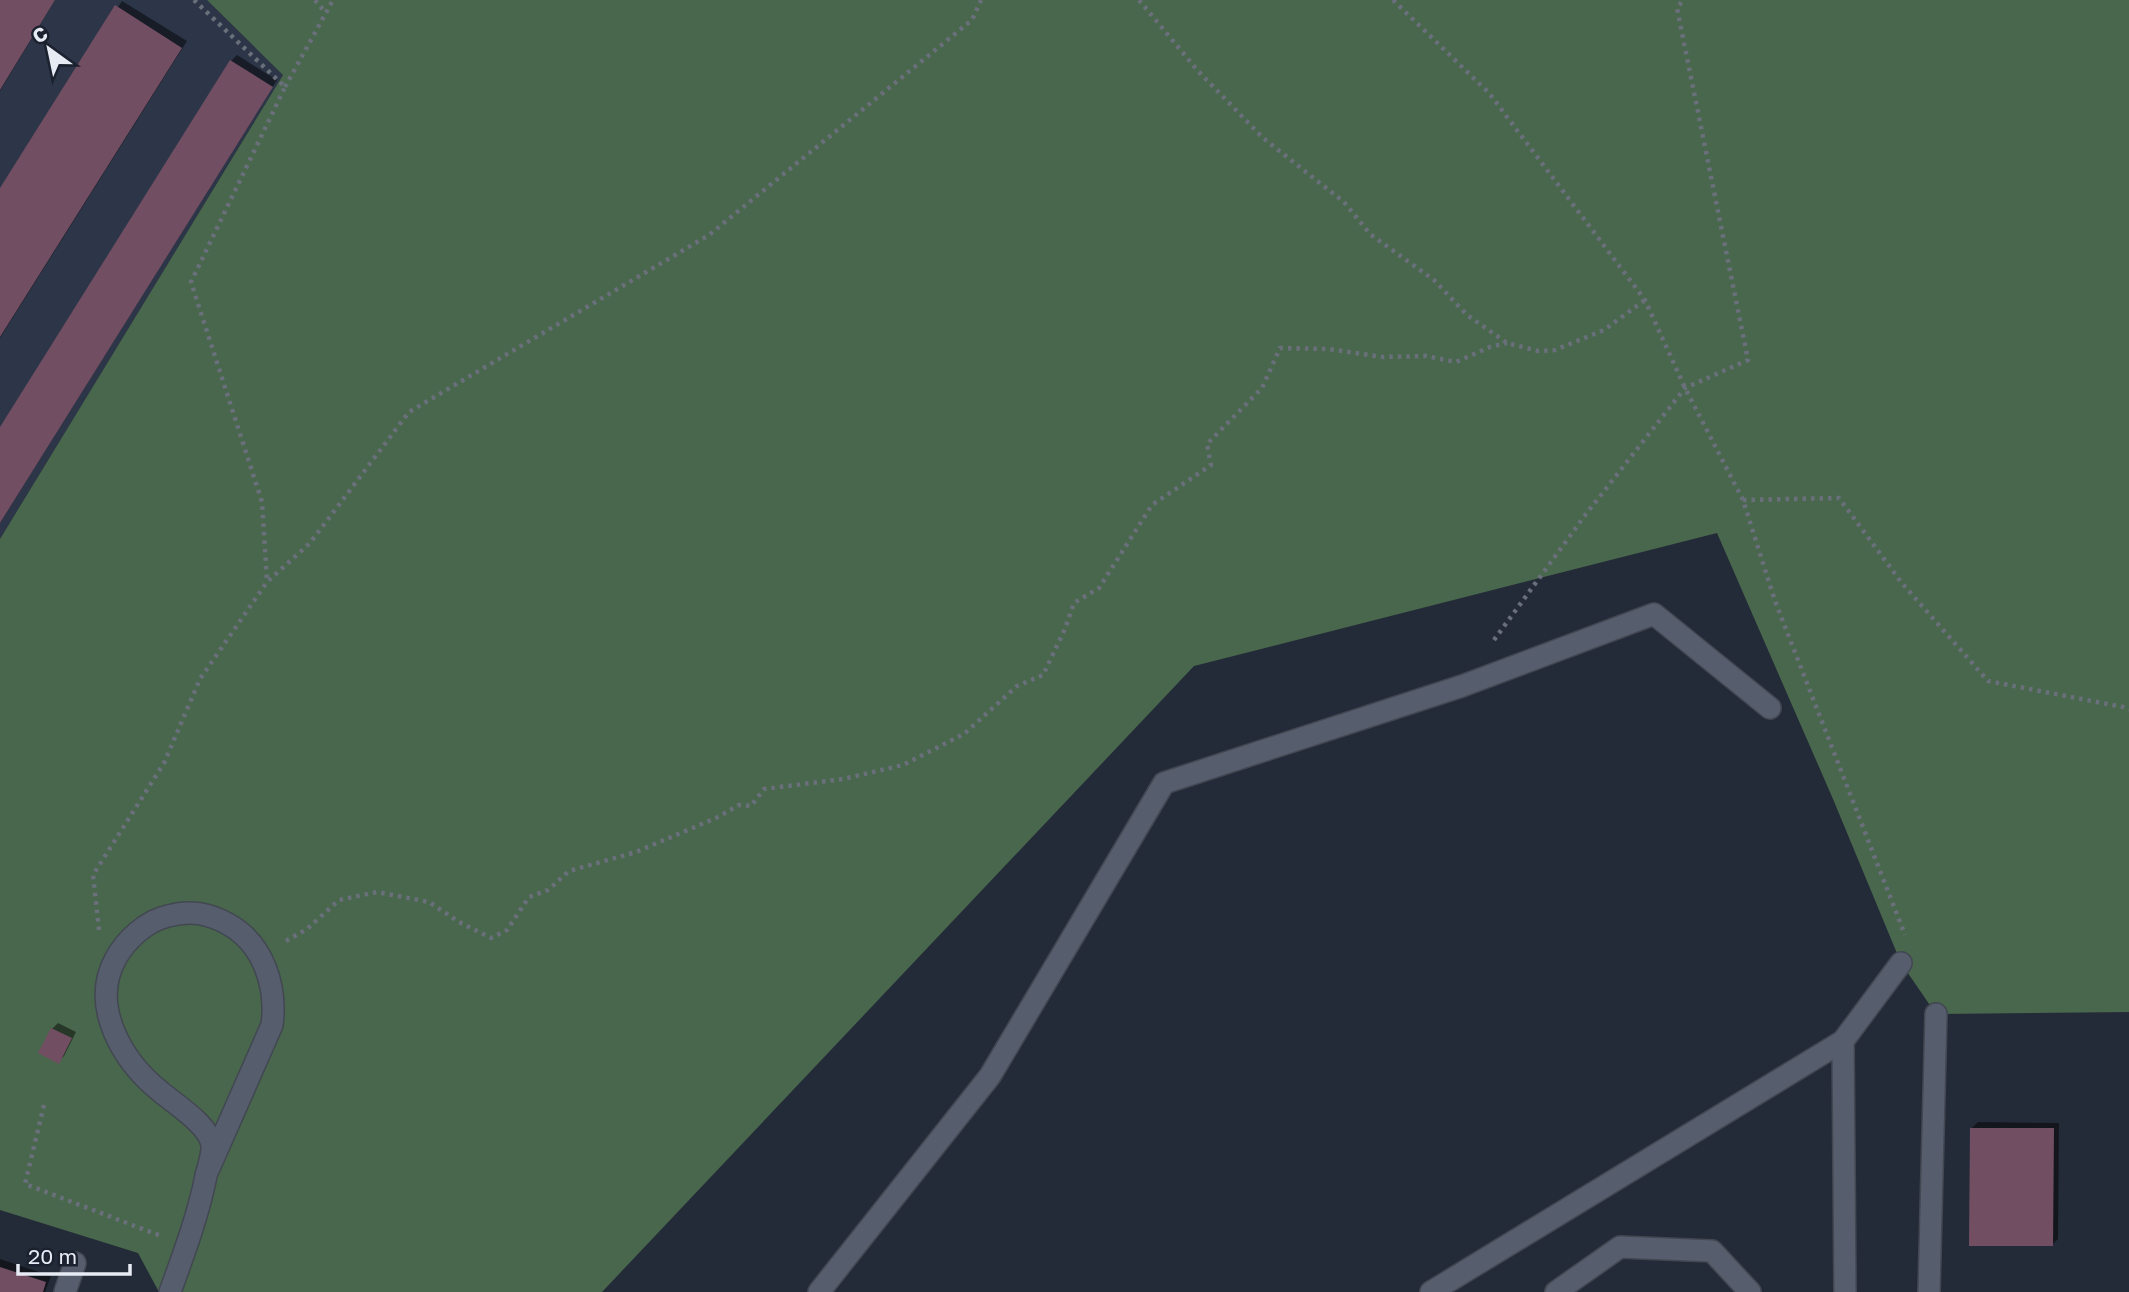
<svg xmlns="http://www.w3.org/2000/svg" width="2129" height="1292" viewBox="0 0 2129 1292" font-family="'Golos Text',sans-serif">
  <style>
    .built { fill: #2c3648 }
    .forest { fill: #49674c }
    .shadow { fill: #0007 }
    .building { fill: #724e62 }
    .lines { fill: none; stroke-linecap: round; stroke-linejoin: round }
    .lane-casing { stroke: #424752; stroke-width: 24 }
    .path { stroke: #6a707b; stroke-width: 4.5; stroke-dasharray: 3.5 5; stroke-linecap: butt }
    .lane { stroke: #565e6d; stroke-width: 21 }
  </style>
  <rect width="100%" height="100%" fill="#242b38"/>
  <polygon class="built" points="0,0 207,0 283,75 0,539"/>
  <polygon class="forest" points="207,0 2129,0 2129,1012 1936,1014 1901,963 1833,799 1717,533 1194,666 602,1292 159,1292 138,1253 0,1210 0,539 283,75"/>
  <g class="shadow">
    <polygon points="0,0 55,0 0,91"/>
    <polygon points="122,1 187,41 0,338 0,191"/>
    <polygon points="237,55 277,80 0,523 0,431 231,61"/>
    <polygon points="58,1023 76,1032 64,1056 58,1062 52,1029"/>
    <polygon points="1978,1122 2059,1123 2058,1239 2053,1244 1972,1128"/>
    <polygon points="0,1259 51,1276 45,1292 0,1292"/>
  </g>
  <g class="building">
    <polygon points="0,0 55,0 0,90"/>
    <polygon points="115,5 182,48 0,337 0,188"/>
    <polygon points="230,60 273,87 0,523 0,427"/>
    <polygon points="51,1028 72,1038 59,1064 38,1053"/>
    <polygon points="1970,1128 2054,1128 2053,1246 1969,1246"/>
    <polygon points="0,1267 46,1282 43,1292 0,1292"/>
  </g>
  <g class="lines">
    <g class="lane-casing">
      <g id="lane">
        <polyline points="1843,1041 1845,1292"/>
        <polyline points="65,1292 75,1263"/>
        <path d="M170 1292C184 1253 198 1216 206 1176 208 1167 213 1154 212 1145 209 1125 175 1104 161 1092 123 1062 89 1006 116 958 126 940 146 921 168 916 190 910 208 913 228 924 264 944 277 987 272 1025L206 1175"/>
        <polyline points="819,1292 990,1076 1164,783 1462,686 1654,614 1770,708"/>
        <polyline points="1431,1292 1843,1041 1901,963"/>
        <polyline points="1556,1292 1620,1247 1712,1251 1750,1292"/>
        <polyline points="1929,1292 1936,1014"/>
      </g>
    </g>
    <g class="path">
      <polyline points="194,0 285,87 191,282 262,502 267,581"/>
      <polyline points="315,0 325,12"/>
      <polyline points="1139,0 1198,71 1263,138 1344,202 1370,234 1434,280 1467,315 1507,343 1538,351 1555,350 1604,330 1645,300"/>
      <polyline points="1393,0 1489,93 1645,300 1685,388 1743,500 1775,601 1905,935"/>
      <polyline points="285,87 333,0"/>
      <polyline points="1743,500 1839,498 1901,582 1988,681 2123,707 2129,710"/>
      <polyline points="1494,640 1586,514 1685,388 1748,360 1677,8 1683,0"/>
      <polyline points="99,930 93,875 164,763 200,679 267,582 310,543 409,412 709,235 972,20 981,0"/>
      <polyline points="286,941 307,929 339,900 377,892 429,902 459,922 491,938 507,930 529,897 548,890 569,871 636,852 716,818 739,805 751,806 764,789 843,779 903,765 964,734 1017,686 1043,675 1065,629 1074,603 1099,588 1152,505 1211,465 1207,444 1262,388 1280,348 1329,349 1383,357 1426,356 1456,362 1490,347 1507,343"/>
      <polyline points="44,1105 25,1184 161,1236"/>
    </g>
    <use href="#lane" class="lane"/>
  </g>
  <g transform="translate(49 49) rotate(327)" stroke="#1b212e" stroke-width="5" paint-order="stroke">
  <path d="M0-5L12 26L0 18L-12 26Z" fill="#e6ebf4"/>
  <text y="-10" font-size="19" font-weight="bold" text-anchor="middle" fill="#e6ebf4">С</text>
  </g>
  <path d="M18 1264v10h112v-10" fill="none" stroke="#e6ebf4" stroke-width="3.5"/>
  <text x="28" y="1264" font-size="21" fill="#e6ebf4" stroke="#1b212e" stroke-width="5" paint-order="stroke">20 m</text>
</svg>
